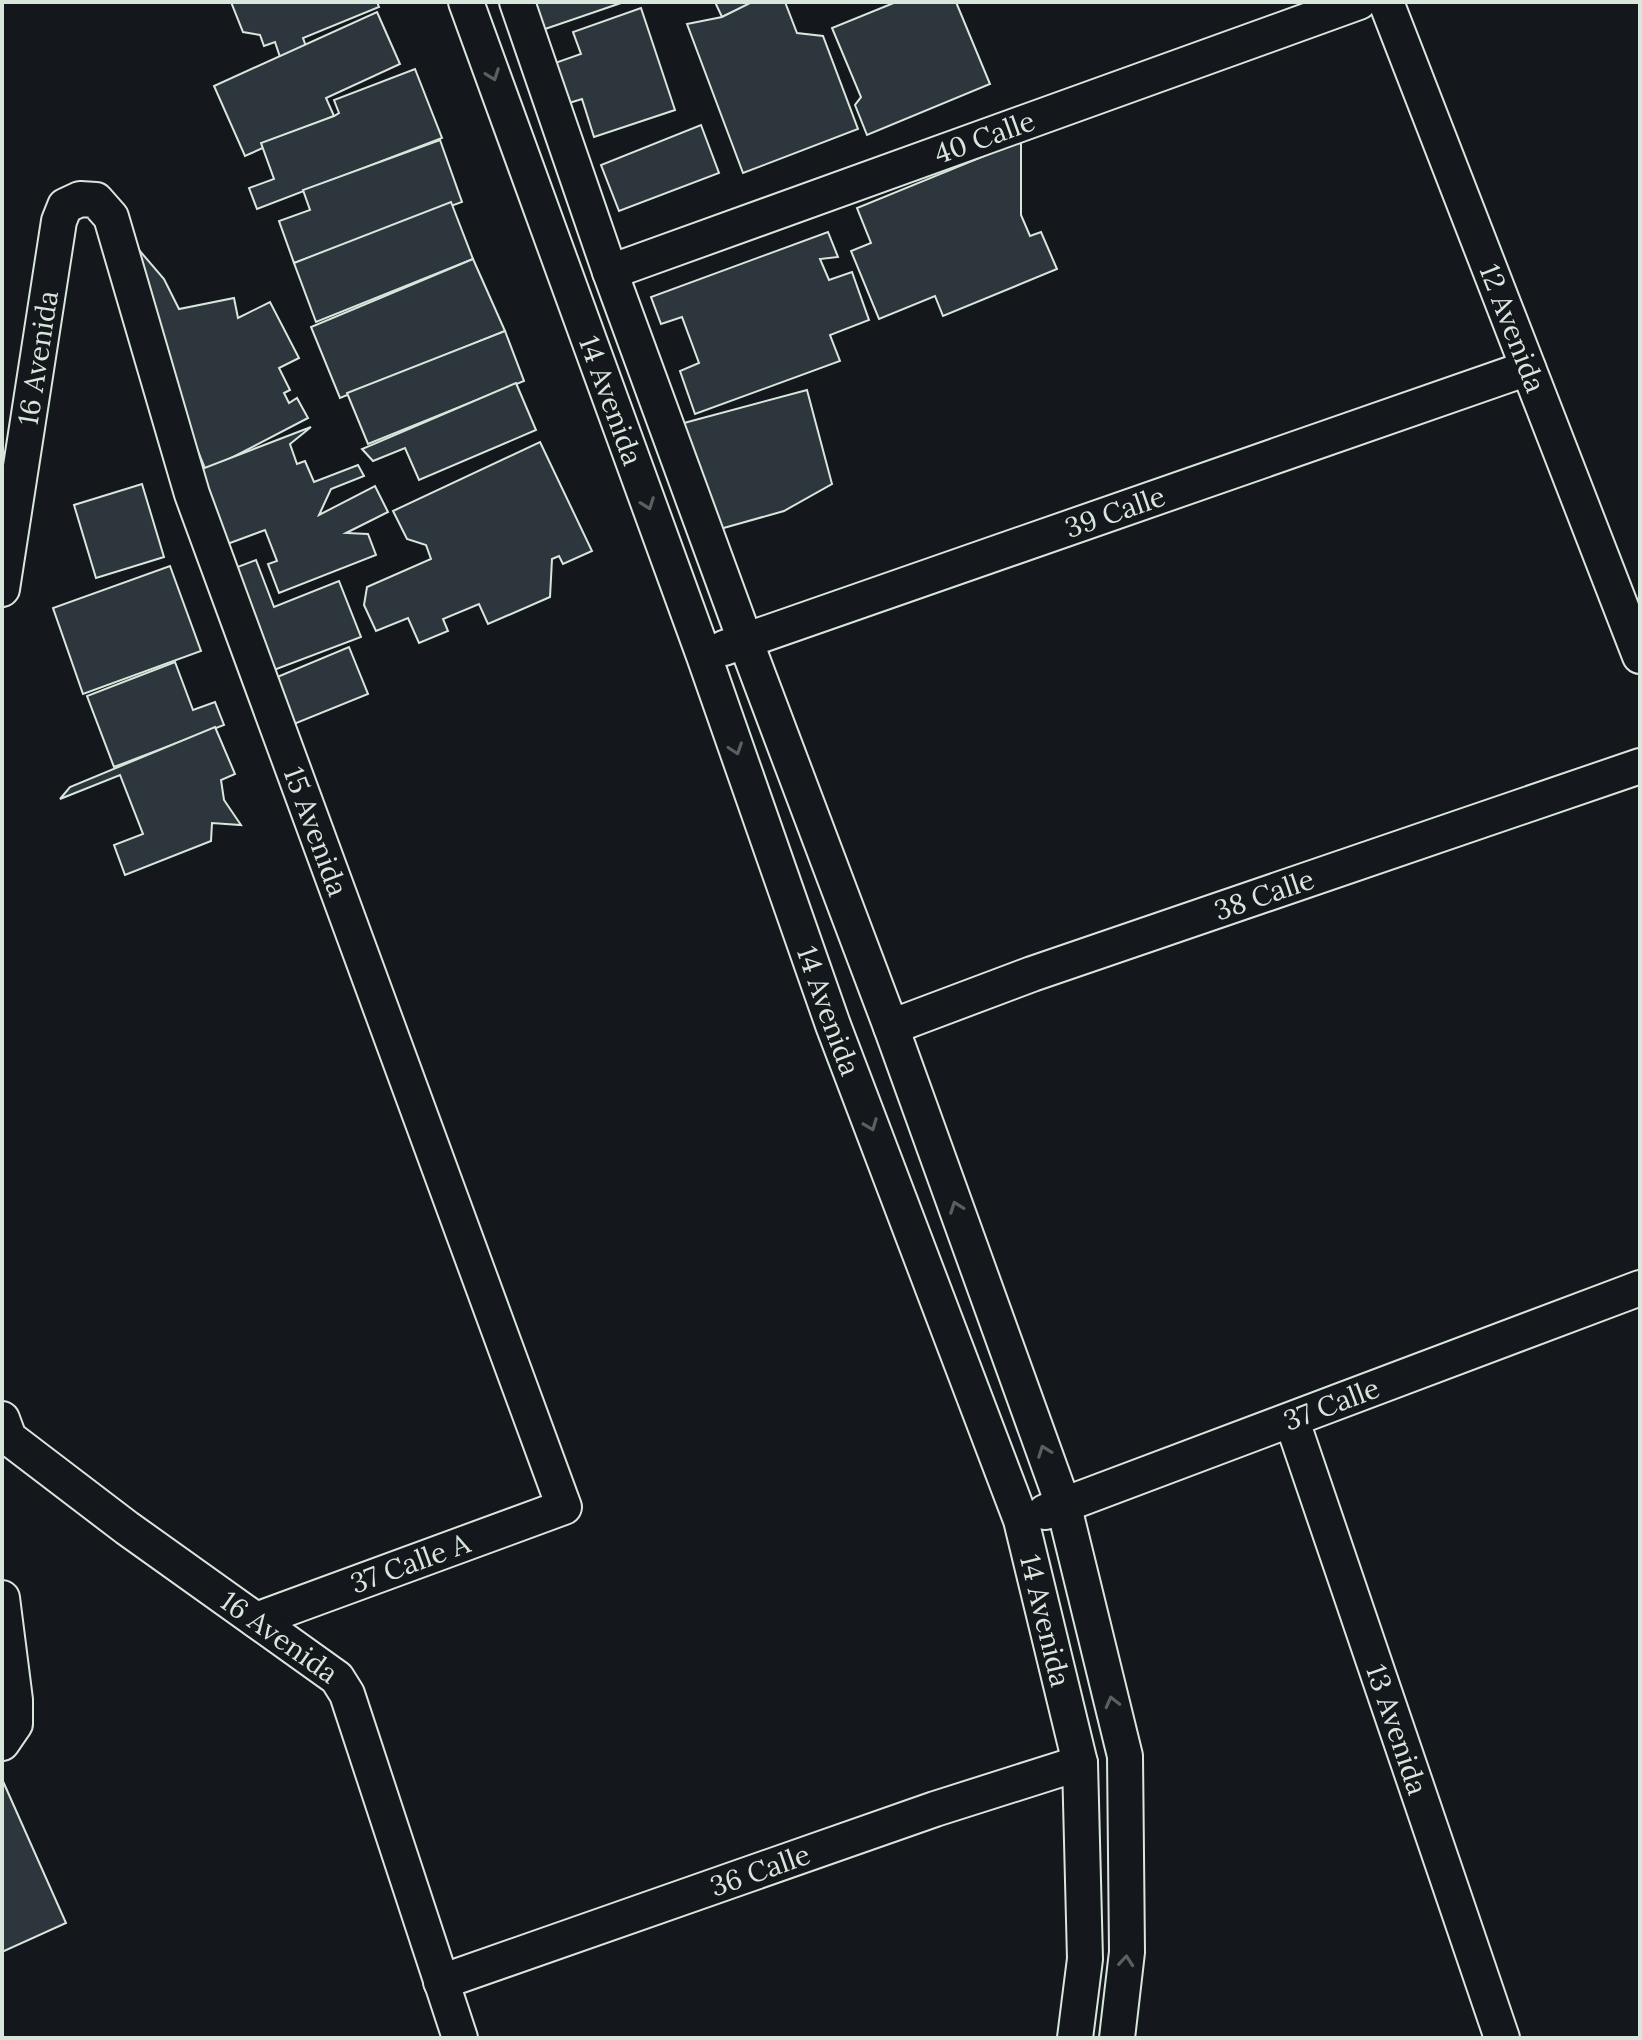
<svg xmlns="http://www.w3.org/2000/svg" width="1642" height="2040" viewBox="0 0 1642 2040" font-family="Lora,serif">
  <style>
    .building { fill: #2c363c; stroke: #d8e6dc; stroke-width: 2 }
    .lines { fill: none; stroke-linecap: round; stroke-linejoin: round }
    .street-casing { stroke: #d8e6dc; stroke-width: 38 }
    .street { stroke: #14181c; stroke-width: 34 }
    .oneway { stroke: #59605f }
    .labels { text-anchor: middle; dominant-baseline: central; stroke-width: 6; stroke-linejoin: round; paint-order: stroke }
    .street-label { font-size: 28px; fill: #d8e6dc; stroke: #14181c }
  </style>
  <rect width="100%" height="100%" fill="#14181c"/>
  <g class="building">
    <polygon points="231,2 377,2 379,7 303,38 308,52 282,63 275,42 264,46 260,35 243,32"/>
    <polygon points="500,2 624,2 513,40"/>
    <polygon points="715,2 755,2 722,17"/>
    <polygon points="752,2 785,2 797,33 823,36 858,129 743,173 687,24 722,17"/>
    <polygon points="896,2 956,2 990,84 867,135 855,105 861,97 832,28"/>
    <polygon points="641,8 675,110 594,137 582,99 566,104 552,64 581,54 573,32"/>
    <polygon points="377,12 400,64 326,98 334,116 245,156 214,86"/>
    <polygon points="415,69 442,138 257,209 249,188 274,179 261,143 334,116 339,113 334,100"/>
    <polygon points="701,125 719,173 619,211 601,165"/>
    <polygon points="440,140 462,202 294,263 279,221 310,210 303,190"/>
    <polygon points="1021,141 1021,215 1030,236 1041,232 1057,269 943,316 935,296 879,319 851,251 871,243 857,208"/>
    <polygon points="96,200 164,279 179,309 234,298 238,318 270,302 299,358 279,368 290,390 284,393 289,403 297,398 308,418 206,471"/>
    <polygon points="451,202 473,259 316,322 294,263"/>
    <polygon points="828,232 838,257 820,259 829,280 852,272 869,320 830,335 840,361 695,414 680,371 699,363 682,317 661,324 651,297"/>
    <polygon points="473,259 505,331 340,398 311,327"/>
    <polygon points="505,331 524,381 368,444 347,393"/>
    <polygon points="516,383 536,430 419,480 405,448 373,461 362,449"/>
    <polygon points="807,390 832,484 784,511 713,531 684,423"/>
    <polygon points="311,427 290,444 297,464 305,461 314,482 358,465 364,476 331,489 319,515 375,486 388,512 346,533 368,534 376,555 279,593 268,564 277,561 265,530 222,546 194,472"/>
    <polygon points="540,442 592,551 563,564 559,556 552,559 550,597 488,624 479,604 443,619 448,631 419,643 408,618 376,631 364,605 367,587 431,559 426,545 407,539 393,511"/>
    <polygon points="142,484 164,557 96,578 74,505"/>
    <polygon points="256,560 274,607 339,581 361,637 266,673 227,571"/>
    <polygon points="170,566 201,651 83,694 53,608"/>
    <polygon points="349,647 368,694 289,726 270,680"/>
    <polygon points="175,662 193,710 215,702 224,725 114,767 87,696"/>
    <polygon points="215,727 235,774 221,780 224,800 241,825 212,823 211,841 125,875 114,845 143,834 120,775 60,799 70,787"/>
    <polygon points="2,1779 66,1923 2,1952"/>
  </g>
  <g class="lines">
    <g class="street-casing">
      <g id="street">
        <path id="s1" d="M466 2 704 656 833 1025 1021 1520 1080 1763 1085 1959 1075 2038"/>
        <polyline points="517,2 610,272 745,640 891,1027 1064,1507 1125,1756 1127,1952 1117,2038"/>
        <path id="s2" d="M1386 2 1640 656"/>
        <path id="s3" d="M610 272 1359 2"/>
        <path id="s4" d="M2 589 59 221 65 206 80 199 96 200 111 217 192 494 564 1507 256 1620"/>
        <path id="s5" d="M724 648 1528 368"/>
        <path id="s6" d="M891 1027 1032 974 1640 766"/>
        <path id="s7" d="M2 1419 9 1438 127 1528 337 1678 347 1694 460 2038"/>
        <path id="s8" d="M1292 1421 1502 2038"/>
        <path id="s9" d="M1045 1512 1640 1288"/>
        <polyline points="2,1598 15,1700 15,1724 2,1743"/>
        <path id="s10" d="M441 1982 935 1809 1080 1763"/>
      </g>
    </g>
    <use href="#street" class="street"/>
  </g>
  <defs><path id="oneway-chevron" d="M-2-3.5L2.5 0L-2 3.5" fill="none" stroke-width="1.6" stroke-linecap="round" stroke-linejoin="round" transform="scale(2)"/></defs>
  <g class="oneway">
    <use href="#oneway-chevron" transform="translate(493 75) rotate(70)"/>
    <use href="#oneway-chevron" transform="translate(648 504) rotate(70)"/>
    <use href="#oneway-chevron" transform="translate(736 749) rotate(71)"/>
    <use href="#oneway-chevron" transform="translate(871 1125) rotate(69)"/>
    <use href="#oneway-chevron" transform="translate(956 1207) rotate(-110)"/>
    <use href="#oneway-chevron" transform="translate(1044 1451) rotate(-110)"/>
    <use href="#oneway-chevron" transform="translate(1112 1702) rotate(-104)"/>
    <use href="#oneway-chevron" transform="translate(1126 1961) rotate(-85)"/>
  </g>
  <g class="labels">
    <g class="street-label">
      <text stroke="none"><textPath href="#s3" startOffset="398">40 Calle</textPath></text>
      <text stroke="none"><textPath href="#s2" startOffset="350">12 Avenida</textPath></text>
      <text stroke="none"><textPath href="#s4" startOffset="234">16 Avenida</textPath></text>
      <text stroke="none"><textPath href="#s1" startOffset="424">14 Avenida</textPath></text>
      <text stroke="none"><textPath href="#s5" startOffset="414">39 Calle</textPath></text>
      <text stroke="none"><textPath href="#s4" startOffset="1092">15 Avenida</textPath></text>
      <text stroke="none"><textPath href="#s6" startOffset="396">38 Calle</textPath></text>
      <text stroke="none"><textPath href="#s1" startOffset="1072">14 Avenida</textPath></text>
      <text stroke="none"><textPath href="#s9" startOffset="306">37 Calle</textPath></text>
      <text transform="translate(410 1563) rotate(-20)">37 Calle A</text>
      <text stroke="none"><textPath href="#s1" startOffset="1720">14 Avenida</textPath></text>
      <text stroke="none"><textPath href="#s7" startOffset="356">16 Avenida</textPath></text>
      <text stroke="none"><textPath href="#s8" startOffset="326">13 Avenida</textPath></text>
      <text stroke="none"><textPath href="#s10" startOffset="338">36 Calle</textPath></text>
    </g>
  </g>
  <rect width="1642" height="2040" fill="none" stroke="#d8e6dc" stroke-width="8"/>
</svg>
